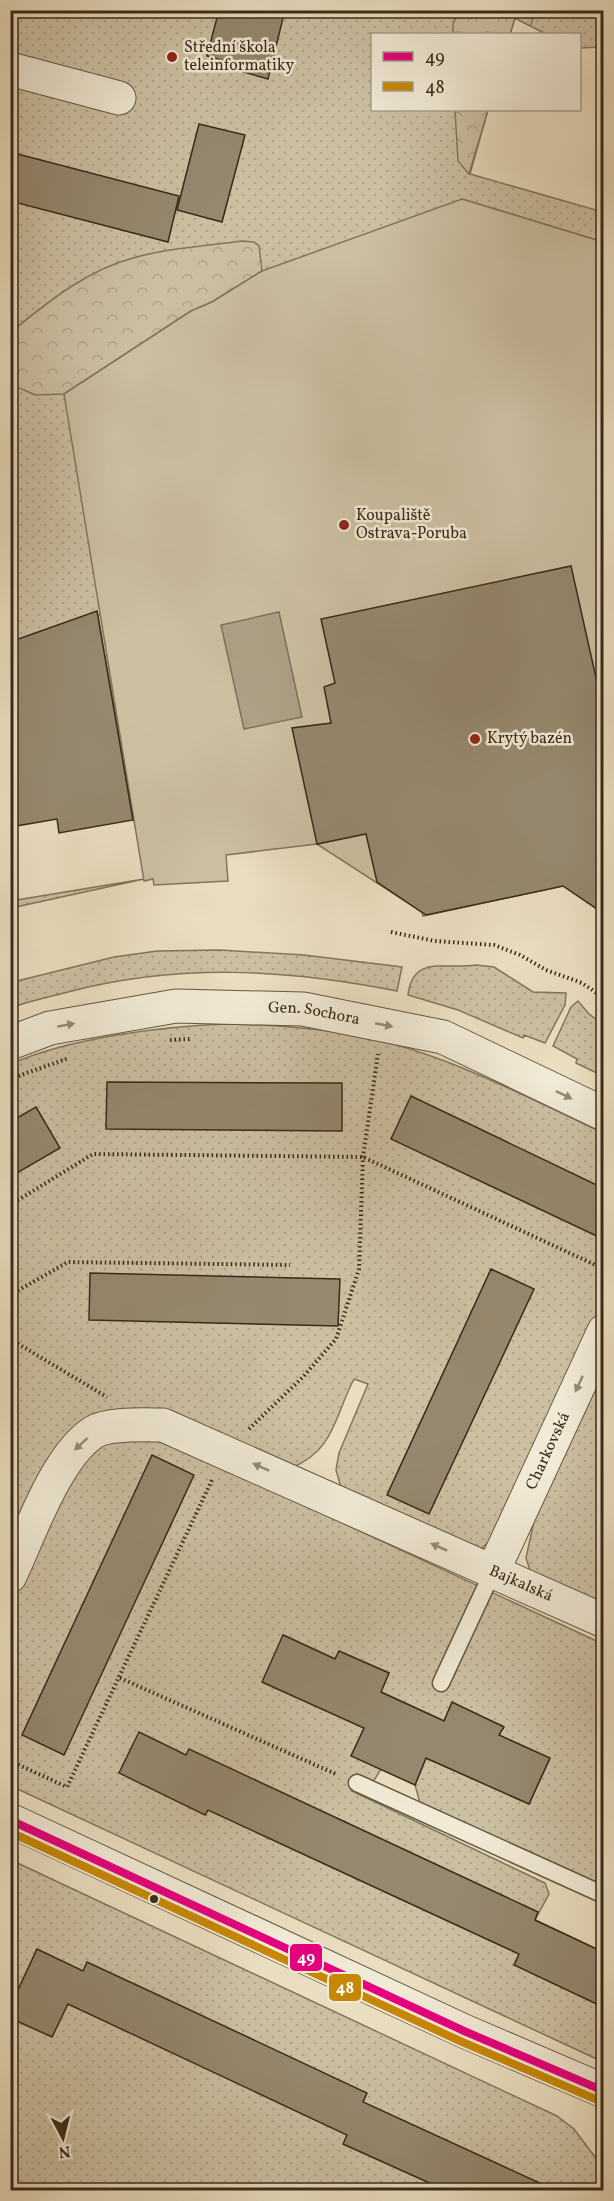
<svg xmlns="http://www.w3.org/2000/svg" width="614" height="2201" viewBox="0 0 614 2201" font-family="Vollkorn,serif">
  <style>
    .grass { fill: url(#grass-dots); stroke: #82765e; stroke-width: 1.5 }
    .forest { fill: url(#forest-crowns); stroke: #82765e; stroke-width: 1.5 }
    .park { fill: #ccc0a3; stroke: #82765e; stroke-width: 1.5 }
    .water { fill: #ada187; stroke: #7e725b; stroke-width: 1.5 }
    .building { fill: #95886f; stroke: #382b18; stroke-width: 1.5 }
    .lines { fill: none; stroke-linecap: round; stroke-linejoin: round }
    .service-casing { stroke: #645842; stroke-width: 19 }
    .minor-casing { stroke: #645842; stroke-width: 35 }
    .path { stroke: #382b18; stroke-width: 4; stroke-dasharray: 1.5 3; stroke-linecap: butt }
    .service { stroke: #f1ead6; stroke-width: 16 }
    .minor { stroke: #f1ead6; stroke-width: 33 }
    .bus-1-casing { stroke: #f1ead6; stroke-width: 12 }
    .bus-2-casing { stroke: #f1ead6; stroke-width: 12 }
    .bus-1 { stroke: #e5007d; stroke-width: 8 }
    .bus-2 { stroke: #c78706; stroke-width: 8 }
    .oneway { fill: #948a77 }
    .poi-dot { fill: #8f2418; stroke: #f1ead6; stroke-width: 2 }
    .bus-dot { fill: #382b18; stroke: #f1ead6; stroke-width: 2 }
    .labels { text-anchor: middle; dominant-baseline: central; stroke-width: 5; stroke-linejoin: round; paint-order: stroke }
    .poi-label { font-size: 16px; fill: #382b18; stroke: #f1ead6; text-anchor: start }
    .street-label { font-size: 16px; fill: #382b18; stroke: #f1ead6 }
    .line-badge { stroke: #f1ead6; stroke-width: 2 }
    .badge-label { font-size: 16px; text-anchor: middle; font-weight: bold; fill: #fff }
  </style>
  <defs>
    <pattern id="grass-dots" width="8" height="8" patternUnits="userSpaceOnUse" patternTransform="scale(1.5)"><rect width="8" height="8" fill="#ccc0a3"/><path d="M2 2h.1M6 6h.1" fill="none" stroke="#b0a58c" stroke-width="1.8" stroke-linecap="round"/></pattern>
    <pattern id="forest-crowns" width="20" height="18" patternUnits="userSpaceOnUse" patternTransform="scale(1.5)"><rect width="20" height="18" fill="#ccc0a3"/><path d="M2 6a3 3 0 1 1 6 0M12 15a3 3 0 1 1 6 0" fill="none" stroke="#b0a58c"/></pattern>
  </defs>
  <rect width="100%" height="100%" fill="#eadec0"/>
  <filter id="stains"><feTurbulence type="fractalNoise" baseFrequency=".00333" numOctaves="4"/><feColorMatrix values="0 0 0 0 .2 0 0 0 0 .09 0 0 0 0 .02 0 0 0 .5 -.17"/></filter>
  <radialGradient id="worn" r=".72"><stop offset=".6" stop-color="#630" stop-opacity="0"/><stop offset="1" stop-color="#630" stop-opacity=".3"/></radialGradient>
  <g class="grass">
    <polygon points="11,11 603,11 603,47 580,48 580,34 546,34 515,18 510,34 372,34 372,110 488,110 470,174 603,212 603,242 462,199 107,656 134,822 97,612 11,642"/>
    <polygon points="144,879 11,908 11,901"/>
    <path d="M220 950 304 955 402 967 397 991C285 969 179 963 68 992 49 997 29 1001 11 1008V983L13 982 114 957 157 951Z"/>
    <path d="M476 965 494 967 533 992 566 993 565 1005 545 1043 524 1035 523 1038 458 1010 408 995C413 954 445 970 476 965Z"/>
    <polygon points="578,1001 589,1014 603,1024 603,1076 576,1063 577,1059 553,1046 571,1007"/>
    <path d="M228 1024C273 1025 320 1028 365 1037 449 1055 526 1097 603 1133V1312L502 1529 482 1548 466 1552 342 1491 336 1470 339 1453 368 1384 354 1379C334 1417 335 1450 291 1468L123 1412 11 1550V1064C69 1038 164 1026 228 1024Z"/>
    <polygon points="603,1373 603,1616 531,1573 526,1558 534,1521"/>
    <polygon points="160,1438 603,1644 603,1887 420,1803 415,1785 426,1758 529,1804 550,1758 499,1735 503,1726 452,1703 444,1721 381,1692 389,1673 339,1651 335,1659 284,1635 263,1682 364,1728 381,1769 373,1782 352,1788 352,1791 545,1883 549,1894 535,1920 603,1952 603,2062 11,1786 11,1601 72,1471 111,1439"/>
    <polygon points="11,1860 557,2116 574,2129 604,2169 603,2190 11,2190"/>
  </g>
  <g class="forest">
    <polygon points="459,11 459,10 536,11 530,26 515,18 510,34 453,34 453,24"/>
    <polygon points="455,110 488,110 469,174 458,161"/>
    <path d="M242 241 254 242 259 246 262 271 212 302 191 311 64 394 35 395 15 386 11 381 12 331C48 302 87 270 133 258 168 248 206 246 242 241Z"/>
  </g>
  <polygon class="park" points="462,199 603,242 603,913 563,886 423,916 422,912 317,844 226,855 228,881 154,885 153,879 144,881 64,394 191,311 212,302 262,271"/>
  <polygon class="water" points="279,612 302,717 244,729 221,625"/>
  <g class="building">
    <polygon points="219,10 285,10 268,79 230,68 232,63 207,56"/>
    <polygon points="199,124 245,135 222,222 177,210"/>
    <polygon points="10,152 179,196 168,242 10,201"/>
    <polygon points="571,566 603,709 603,913 563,886 426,915 377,882 366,834 317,844 292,728 331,723 324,687 335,683 321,619"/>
    <polygon points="97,611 133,820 59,833 57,819 10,827 10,642"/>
    <polygon points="107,1082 342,1083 342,1131 106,1129"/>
    <polygon points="411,1096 603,1188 603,1239 391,1139"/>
    <polygon points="36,1107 60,1148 10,1177 10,1122"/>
    <polygon points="491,1269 534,1289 429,1514 387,1495"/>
    <polygon points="90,1273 340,1279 338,1326 89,1320"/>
    <polygon points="152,1455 194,1475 64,1755 22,1735"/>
    <polygon points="283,1635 335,1659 339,1651 389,1673 381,1692 444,1721 452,1702 504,1727 499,1735 550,1758 529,1804 426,1758 415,1785 351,1756 364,1728 262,1682"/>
    <polygon points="139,1732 186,1755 189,1749 538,1912 535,1920 603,1952 603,2007 514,1965 519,1954 208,1810 205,1815 119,1773"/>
    <polygon points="37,1949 83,1971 87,1962 158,1995 367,2093 363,2102 555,2190 445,2190 343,2144 347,2135 68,2004 52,2037 10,2018 10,2007"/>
  </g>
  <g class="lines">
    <g class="service-casing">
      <g id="service">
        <polyline points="441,1683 493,1571"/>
        <polyline points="357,1783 604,1895"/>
      </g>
    </g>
    <g class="minor-casing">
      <g id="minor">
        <polyline points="10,69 119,98"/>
        <path id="s1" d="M10 1043 50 1028 176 1006 303 1009 443 1037 604 1114"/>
        <path id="s2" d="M493 1571 604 1331"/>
        <path id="s3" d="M10 1576C29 1536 56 1456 94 1432 109 1423 145 1425 163 1425L604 1621"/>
        <polyline points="10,1820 464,2031 604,2091"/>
      </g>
    </g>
    <g class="path">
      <polyline points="391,932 435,941 494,945 520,955 546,970 582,983 604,998"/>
      <polyline points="170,1040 190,1039"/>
      <polyline points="10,1079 69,1058"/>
      <polyline points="10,1205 93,1154 363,1157 604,1269"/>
      <polyline points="10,1295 68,1262 290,1265"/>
      <polyline points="10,1339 107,1397"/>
      <polyline points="249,1429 303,1377 336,1339 359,1269 363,1157 378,1054"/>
      <polyline points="120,1678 338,1775"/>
      <polyline points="10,1761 67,1787 213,1478"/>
    </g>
    <use href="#service" class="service"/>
    <use href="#minor" class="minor"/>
    <g class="bus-1-casing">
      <polyline id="bus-1" points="10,1820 464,2031 604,2091"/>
    </g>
    <g class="bus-2-casing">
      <polyline id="bus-2" points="10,1832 460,2041 600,2101"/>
    </g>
    <use href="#bus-1" class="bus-1"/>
    <use href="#bus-2" class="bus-2"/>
  </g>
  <defs><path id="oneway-solid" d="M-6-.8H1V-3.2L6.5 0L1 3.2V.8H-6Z" transform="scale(1.5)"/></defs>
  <g class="oneway">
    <use href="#oneway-solid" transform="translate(66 1025) rotate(-10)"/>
    <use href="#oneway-solid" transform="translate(384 1025) rotate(11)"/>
    <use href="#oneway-solid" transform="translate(564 1095) rotate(26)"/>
    <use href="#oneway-solid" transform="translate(579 1384) rotate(115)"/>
    <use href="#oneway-solid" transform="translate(81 1444) rotate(137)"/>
    <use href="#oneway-solid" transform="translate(261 1467) rotate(-156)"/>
    <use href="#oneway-solid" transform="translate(439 1547) rotate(-156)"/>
  </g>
  <g class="poi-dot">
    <circle cx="172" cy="57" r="6"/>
    <circle cx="344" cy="525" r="6"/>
    <circle cx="475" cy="739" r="6"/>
  </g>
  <circle class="bus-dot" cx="154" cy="1899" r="5"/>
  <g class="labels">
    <g class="poi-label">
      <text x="184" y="48">Střední škola<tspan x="184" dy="18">teleinformatiky</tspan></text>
      <text x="356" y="516">Koupaliště<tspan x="356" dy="18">Ostrava-Poruba</tspan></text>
      <text x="487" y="739">Krytý bazén</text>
    </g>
    <g class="street-label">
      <text stroke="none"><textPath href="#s1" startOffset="309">Gen. Sochora</textPath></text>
      <text stroke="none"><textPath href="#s2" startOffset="132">Charkovská</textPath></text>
      <text stroke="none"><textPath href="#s3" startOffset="630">Bajkalská</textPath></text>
    </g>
  </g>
  <g class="line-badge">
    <rect x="289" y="1943" width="34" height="29" rx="6" fill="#e5007d"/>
    <rect x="328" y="1973" width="34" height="29" rx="6" fill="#c78706"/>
  </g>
  <g class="badge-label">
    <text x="306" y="1963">49</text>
    <text x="345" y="1993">48</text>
  </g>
  <rect width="614" height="2201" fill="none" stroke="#eadec0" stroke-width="36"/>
  <rect x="12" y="12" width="590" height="2177" fill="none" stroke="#382b18" stroke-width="3"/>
  <rect x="18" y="18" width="578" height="2165" fill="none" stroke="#382b18" stroke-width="1.5"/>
  <rect x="371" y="33" width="210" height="78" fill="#f1ead6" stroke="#a79e8a" stroke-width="1.5"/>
  <rect x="383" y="52" width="30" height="9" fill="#e5007d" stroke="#a79e8a" stroke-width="1.5"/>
  <text x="425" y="63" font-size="18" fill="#382b18">49</text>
  <rect x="383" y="82" width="30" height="9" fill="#c78706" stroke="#a79e8a" stroke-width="1.5"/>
  <text x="425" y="93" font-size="18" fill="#382b18">48</text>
  <g transform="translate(63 2138) rotate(173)" stroke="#f1ead6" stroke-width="4.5" paint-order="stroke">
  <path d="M0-4.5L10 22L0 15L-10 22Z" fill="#382b18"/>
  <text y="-9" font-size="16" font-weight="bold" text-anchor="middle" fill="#382b18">N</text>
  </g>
  <rect width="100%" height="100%" filter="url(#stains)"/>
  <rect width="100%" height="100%" fill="url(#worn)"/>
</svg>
